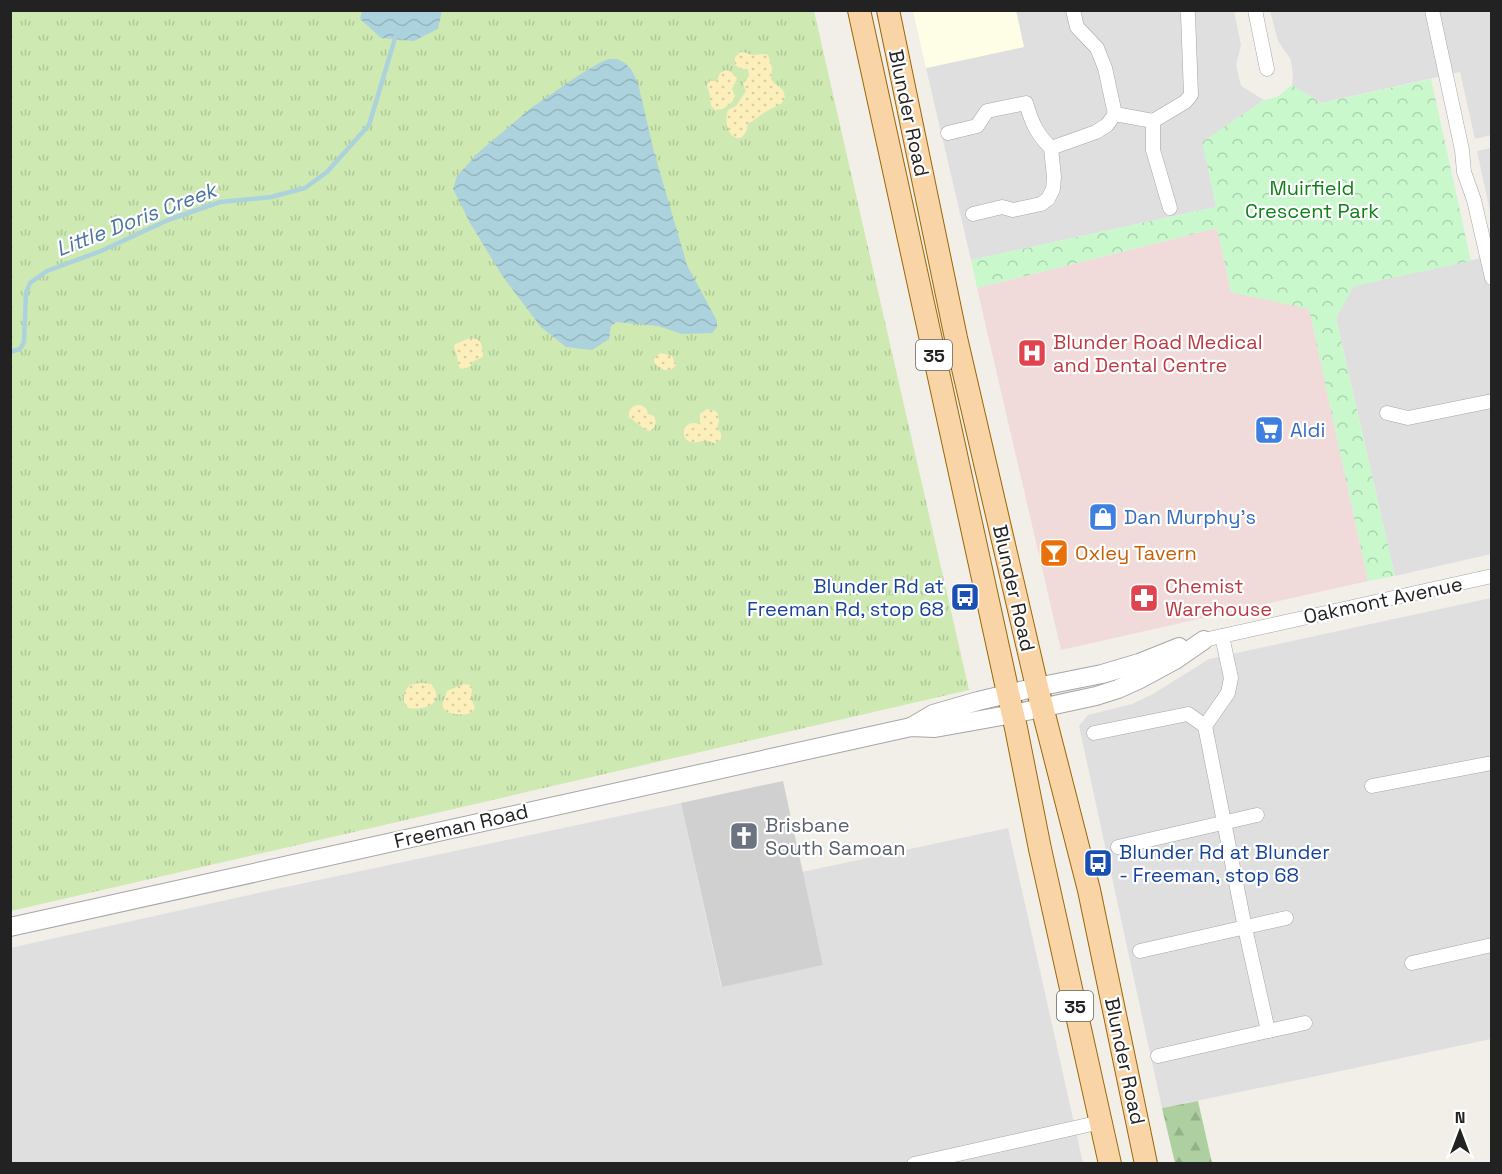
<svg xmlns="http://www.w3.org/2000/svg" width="1502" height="1174" viewBox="0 0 1502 1174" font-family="'Space Grotesk',sans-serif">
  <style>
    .residential { fill: #e0dfdf }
    .commercial { fill: #f1dada }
    .education { fill: #fefee6 }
    .religious { fill: #d0d0d0 }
    .grass { fill: url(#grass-tufts) }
    .forest { fill: url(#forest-firs) }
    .sand { fill: url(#sand-dots) }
    .park { fill: url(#park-crowns) }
    .water { fill: url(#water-waves) }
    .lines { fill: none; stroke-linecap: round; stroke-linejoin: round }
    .stream { stroke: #acd3dd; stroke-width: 4.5 }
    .minor-casing { stroke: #a6a6a6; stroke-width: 15 }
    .tertiary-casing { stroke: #a6a6a6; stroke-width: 20 }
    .primary-casing { stroke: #9b6705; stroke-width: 24 }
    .minor { stroke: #fff; stroke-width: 14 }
    .tertiary { stroke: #fff; stroke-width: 18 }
    .primary { stroke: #f9d4a7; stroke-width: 22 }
    .labels { text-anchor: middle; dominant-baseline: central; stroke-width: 4.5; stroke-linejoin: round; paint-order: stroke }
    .shield { fill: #fff; stroke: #646464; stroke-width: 1.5 }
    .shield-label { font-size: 18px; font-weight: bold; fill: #222 }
    .street-label { font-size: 20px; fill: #222; stroke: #fff }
    .park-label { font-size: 20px; fill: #108018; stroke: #fff }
    .health-label { font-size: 20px; fill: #be3a42; stroke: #fff; text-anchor: start }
    .shop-label { font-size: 20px; fill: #366cbe; stroke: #fff; text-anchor: start }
    .food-label { font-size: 20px; fill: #c56008; stroke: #fff; text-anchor: start }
    .transit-label { font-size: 20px; fill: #164399; stroke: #fff; text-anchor: end }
    .worship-label { font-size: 20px; fill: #5b616d; stroke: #fff; text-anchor: start }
    .water-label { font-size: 21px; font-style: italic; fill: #4a76a0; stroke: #fff }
  </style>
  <defs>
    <pattern id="grass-tufts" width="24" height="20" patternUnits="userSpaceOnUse" patternTransform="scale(1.5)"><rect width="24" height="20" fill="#cee9b2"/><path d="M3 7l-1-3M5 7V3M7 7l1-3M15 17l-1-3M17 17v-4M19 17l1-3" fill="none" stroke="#b1c899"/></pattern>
    <pattern id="forest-firs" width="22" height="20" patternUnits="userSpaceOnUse" patternTransform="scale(1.5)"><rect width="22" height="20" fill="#aecfa0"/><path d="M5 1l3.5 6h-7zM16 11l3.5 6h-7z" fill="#95b18a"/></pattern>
    <pattern id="sand-dots" width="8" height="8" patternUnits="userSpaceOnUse" patternTransform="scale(1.5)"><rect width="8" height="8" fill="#fdefbc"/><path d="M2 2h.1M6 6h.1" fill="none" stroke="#d9cda1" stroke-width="1.8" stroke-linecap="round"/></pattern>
    <pattern id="park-crowns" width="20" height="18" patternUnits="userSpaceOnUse" patternTransform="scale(1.5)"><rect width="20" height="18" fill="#c9f8cd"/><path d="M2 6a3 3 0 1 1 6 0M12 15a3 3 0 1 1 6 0" fill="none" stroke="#acd4b0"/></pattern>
    <pattern id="water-waves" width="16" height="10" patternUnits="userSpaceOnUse" patternTransform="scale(1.5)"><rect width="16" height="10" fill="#acd3dd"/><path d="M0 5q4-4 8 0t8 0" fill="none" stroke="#94b5bd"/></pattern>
  </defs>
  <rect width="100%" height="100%" fill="#f2efe9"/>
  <g class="residential">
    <polygon points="1016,11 1234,11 1241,45 1236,65 1241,86 1264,100 1203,142 1216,207 971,260 926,68 1024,47"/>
    <polygon points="1270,11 1491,11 1491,135 1475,139 1460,72 1321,103 1292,85 1293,76 1291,60 1278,41"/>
    <polygon points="1491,148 1492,148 1491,216 1477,151"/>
    <polygon points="1491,256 1491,554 1395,576 1336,318 1353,286"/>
    <polygon points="1491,598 1491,1039 1336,1072 1162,1108 1079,726 1088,715 1132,704 1153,694 1209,659"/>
    <polygon points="681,803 721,986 823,965 802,872 1008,828 1083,1163 11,1163 10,948 267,891"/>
  </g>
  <polygon class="commercial" points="1217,228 1231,292 1309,308 1368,581 1061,650 977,288"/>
  <polygon class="education" points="913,11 1016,11 1024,47 926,68"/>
  <polygon class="religious" points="783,781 823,965 722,987 681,803"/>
  <polygon class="grass" points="10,11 814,11 969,690 11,911"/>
  <polygon class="forest" points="1198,1101 1212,1163 1175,1163 1162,1108"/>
  <g class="sand">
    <path d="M741 52C746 52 749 55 753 55 759 55 762 53 768 55L772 68 771 79 774 83 783 90 785 97 782 103 765 112 748 124C744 151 720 135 728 110L736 106 746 91 743 84 749 76 748 69H742L735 65V57Z"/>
    <polygon points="726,70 731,72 737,78 732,89 735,96 732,102 723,109 715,110 711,106 710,96 707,85 710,81 717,81 720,73"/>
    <path d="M470 338C482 338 483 347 483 357L472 362 471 366C457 373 459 365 457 356 456 352 454 349 454 346L455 344Z"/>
    <polygon points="660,353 672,356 676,365 672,369 664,370 655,364 654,359"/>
    <path d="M637 405C643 405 647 408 648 414L654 416C657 422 656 427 650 431L646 430 629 417C628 411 631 407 637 405Z"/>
    <path d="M707 409 714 410 718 414 719 421 717 428 721 433V439L716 443C713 443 710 441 707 441 702 440 696 444 691 442 679 439 682 418 700 424V414Z"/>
    <path d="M420 683 431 684C447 703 424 711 408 708 401 700 403 692 410 685Z"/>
    <path d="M464 684 470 685 472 689 471 698 475 708C469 718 456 714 446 712L442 705 447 691Z"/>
  </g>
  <polygon class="park" points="1431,79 1471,261 1354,286 1336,318 1395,576 1368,581 1309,309 1231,292 1217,228 977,288 971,260 1216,207 1202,142 1264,100 1277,97 1292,85 1321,103"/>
  <g class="water">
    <polygon points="362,10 442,10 442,11 438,29 414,41 381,38 360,19"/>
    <polygon points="609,59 617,59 625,63 631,69 638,83 654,152 687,265 717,321 717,327 712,333 682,334 658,326 617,322 611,326 609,339 592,350 566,347 541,327 503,277 470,223 453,189 457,176 479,152 531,108 579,75 601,62"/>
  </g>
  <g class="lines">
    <polyline class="stream" points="10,352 20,349 24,342 26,293 30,283 47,271 101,251 168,220 220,202 271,197 305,188 327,172 369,125 396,35"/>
    <g class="minor-casing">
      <g id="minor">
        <polyline points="1073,10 1077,27 1097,48 1105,68 1115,114"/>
        <polyline points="1255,10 1267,69"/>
        <polyline points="1432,10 1462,150 1464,172 1474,200 1492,278"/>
        <path d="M948 133 977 126 987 111 1026 103C1032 123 1036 133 1051 148L1054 177 1053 189 1048 199 1041 204 1013 210 1002 207 973 214"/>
        <polyline points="1051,148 1096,132 1107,125 1115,114 1153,121"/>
        <polyline points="1170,208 1153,150 1153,121 1185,102 1191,95 1188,14"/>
        <polyline points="1387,413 1408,418 1492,401"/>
        <polyline points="1204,640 1492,576"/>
        <polyline points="1205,726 1228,693 1231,678 1222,636"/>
        <polyline points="1094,733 1188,714 1205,726 1245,928 1268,1031 1158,1056"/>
        <polyline points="1372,786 1492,763"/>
        <polyline points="1118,847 1257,815"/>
        <polyline points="1140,951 1286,918"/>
        <polyline points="1412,963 1492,945"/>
        <polyline points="1268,1031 1305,1023"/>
        <polyline points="914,1164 1101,1122"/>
      </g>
    </g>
    <g class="tertiary-casing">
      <g id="tertiary">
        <polyline points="911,727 933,714 978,701 1037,687 1102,674 1139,663 1179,647"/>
        <polyline points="10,927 911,727 935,728 1013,714 1096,696 1118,689 1138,680 1175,660 1204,640"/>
      </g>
    </g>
    <g class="primary-casing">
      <g id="primary">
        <polyline points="859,10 1008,693 1016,728 1040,849 1110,1164"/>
        <polyline points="888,10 956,338 1037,687 1089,890 1146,1164"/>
      </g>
    </g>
    <use href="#minor" class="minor"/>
    <use href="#tertiary" class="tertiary"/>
    <use href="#primary" class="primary"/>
  </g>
  <defs>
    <g id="hospital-square" transform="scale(1.5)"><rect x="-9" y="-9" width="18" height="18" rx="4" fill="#e0444e" stroke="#fff"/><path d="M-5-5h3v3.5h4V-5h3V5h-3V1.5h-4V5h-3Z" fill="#fff"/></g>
    <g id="supermarket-square" transform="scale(1.5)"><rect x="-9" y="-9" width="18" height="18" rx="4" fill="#3f7fe0" stroke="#fff"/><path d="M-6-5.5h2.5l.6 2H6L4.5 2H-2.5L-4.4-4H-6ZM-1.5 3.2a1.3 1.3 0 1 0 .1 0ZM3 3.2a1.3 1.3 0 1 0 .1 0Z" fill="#fff"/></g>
    <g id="shop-square" transform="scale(1.5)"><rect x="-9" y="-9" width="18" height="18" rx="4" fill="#3f7fe0" stroke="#fff"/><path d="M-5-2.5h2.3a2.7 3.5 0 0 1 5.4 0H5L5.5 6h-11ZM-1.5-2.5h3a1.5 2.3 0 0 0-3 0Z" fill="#fff"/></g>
    <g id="bar-square" transform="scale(1.5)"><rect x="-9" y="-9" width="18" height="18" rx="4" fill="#e8710a" stroke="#fff"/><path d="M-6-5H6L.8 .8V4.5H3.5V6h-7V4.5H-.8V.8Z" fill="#fff"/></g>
    <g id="bus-square" transform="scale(1.5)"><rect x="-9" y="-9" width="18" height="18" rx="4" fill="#1a4fb4" stroke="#fff"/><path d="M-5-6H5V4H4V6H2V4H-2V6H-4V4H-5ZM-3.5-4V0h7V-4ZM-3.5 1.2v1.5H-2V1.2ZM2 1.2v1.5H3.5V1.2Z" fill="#fff"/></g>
    <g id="pharmacy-square" transform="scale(1.5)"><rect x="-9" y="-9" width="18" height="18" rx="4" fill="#e0444e" stroke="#fff"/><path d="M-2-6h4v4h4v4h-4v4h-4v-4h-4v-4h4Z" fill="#fff"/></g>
    <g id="church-square" transform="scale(1.5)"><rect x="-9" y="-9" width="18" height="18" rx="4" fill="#6b7280" stroke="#fff"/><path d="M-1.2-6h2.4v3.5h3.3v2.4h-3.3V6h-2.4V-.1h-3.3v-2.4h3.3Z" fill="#fff"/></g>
  </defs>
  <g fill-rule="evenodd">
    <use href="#hospital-square" x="1032" y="353"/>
    <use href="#supermarket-square" x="1269" y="430"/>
    <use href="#shop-square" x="1103" y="517"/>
    <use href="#bar-square" x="1054" y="553"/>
    <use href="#bus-square" x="965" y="597"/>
    <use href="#pharmacy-square" x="1144" y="598"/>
    <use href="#church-square" x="744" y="836"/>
    <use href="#bus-square" x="1098" y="863"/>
  </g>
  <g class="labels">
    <g class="shield">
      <rect x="916" y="340" width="36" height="30" rx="4.5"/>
      <rect x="1057" y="991" width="36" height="30" rx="4.5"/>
    </g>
    <g class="shield-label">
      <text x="934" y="355">35</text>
      <text x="1075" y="1006">35</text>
    </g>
    <g class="street-label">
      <text transform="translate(909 113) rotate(78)">Blunder Road</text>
      <text transform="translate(1014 588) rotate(77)">Blunder Road</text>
      <text transform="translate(1383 600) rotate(-12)">Oakmont Avenue</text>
      <text transform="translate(461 826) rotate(-13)">Freeman Road</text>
      <text transform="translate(1125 1061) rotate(78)">Blunder Road</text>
    </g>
    <g class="park-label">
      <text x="1312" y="188">Muirfield<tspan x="1312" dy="23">Crescent Park</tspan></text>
    </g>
    <g class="health-label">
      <text x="1053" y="342">Blunder Road Medical<tspan x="1053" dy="23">and Dental Centre</tspan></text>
      <text x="1165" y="586">Chemist<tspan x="1165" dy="23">Warehouse</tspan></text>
    </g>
    <g class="shop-label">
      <text x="1290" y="430">Aldi</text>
      <text x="1124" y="517">Dan Murphy's</text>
    </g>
    <g class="food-label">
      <text x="1075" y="553">Oxley Tavern</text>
    </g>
    <g class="transit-label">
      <text x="944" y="586">Blunder Rd at<tspan x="944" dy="23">Freeman Rd, stop 68</tspan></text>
      <text x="1119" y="852" text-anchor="start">Blunder Rd at Blunder<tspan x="1119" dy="23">- Freeman, stop 68</tspan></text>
    </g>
    <g class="worship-label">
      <text x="765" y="825">Brisbane<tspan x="765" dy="23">South Samoan</tspan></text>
    </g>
    <g class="water-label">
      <text transform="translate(136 219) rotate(-21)">Little Doris Creek</text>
    </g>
  </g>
  <rect width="1502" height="1174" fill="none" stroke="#222222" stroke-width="24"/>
  <g transform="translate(1460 1132)" stroke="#ffffff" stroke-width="4.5" paint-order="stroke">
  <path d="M0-4.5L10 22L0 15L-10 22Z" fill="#222222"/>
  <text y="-9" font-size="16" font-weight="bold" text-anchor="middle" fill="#222222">N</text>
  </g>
</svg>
